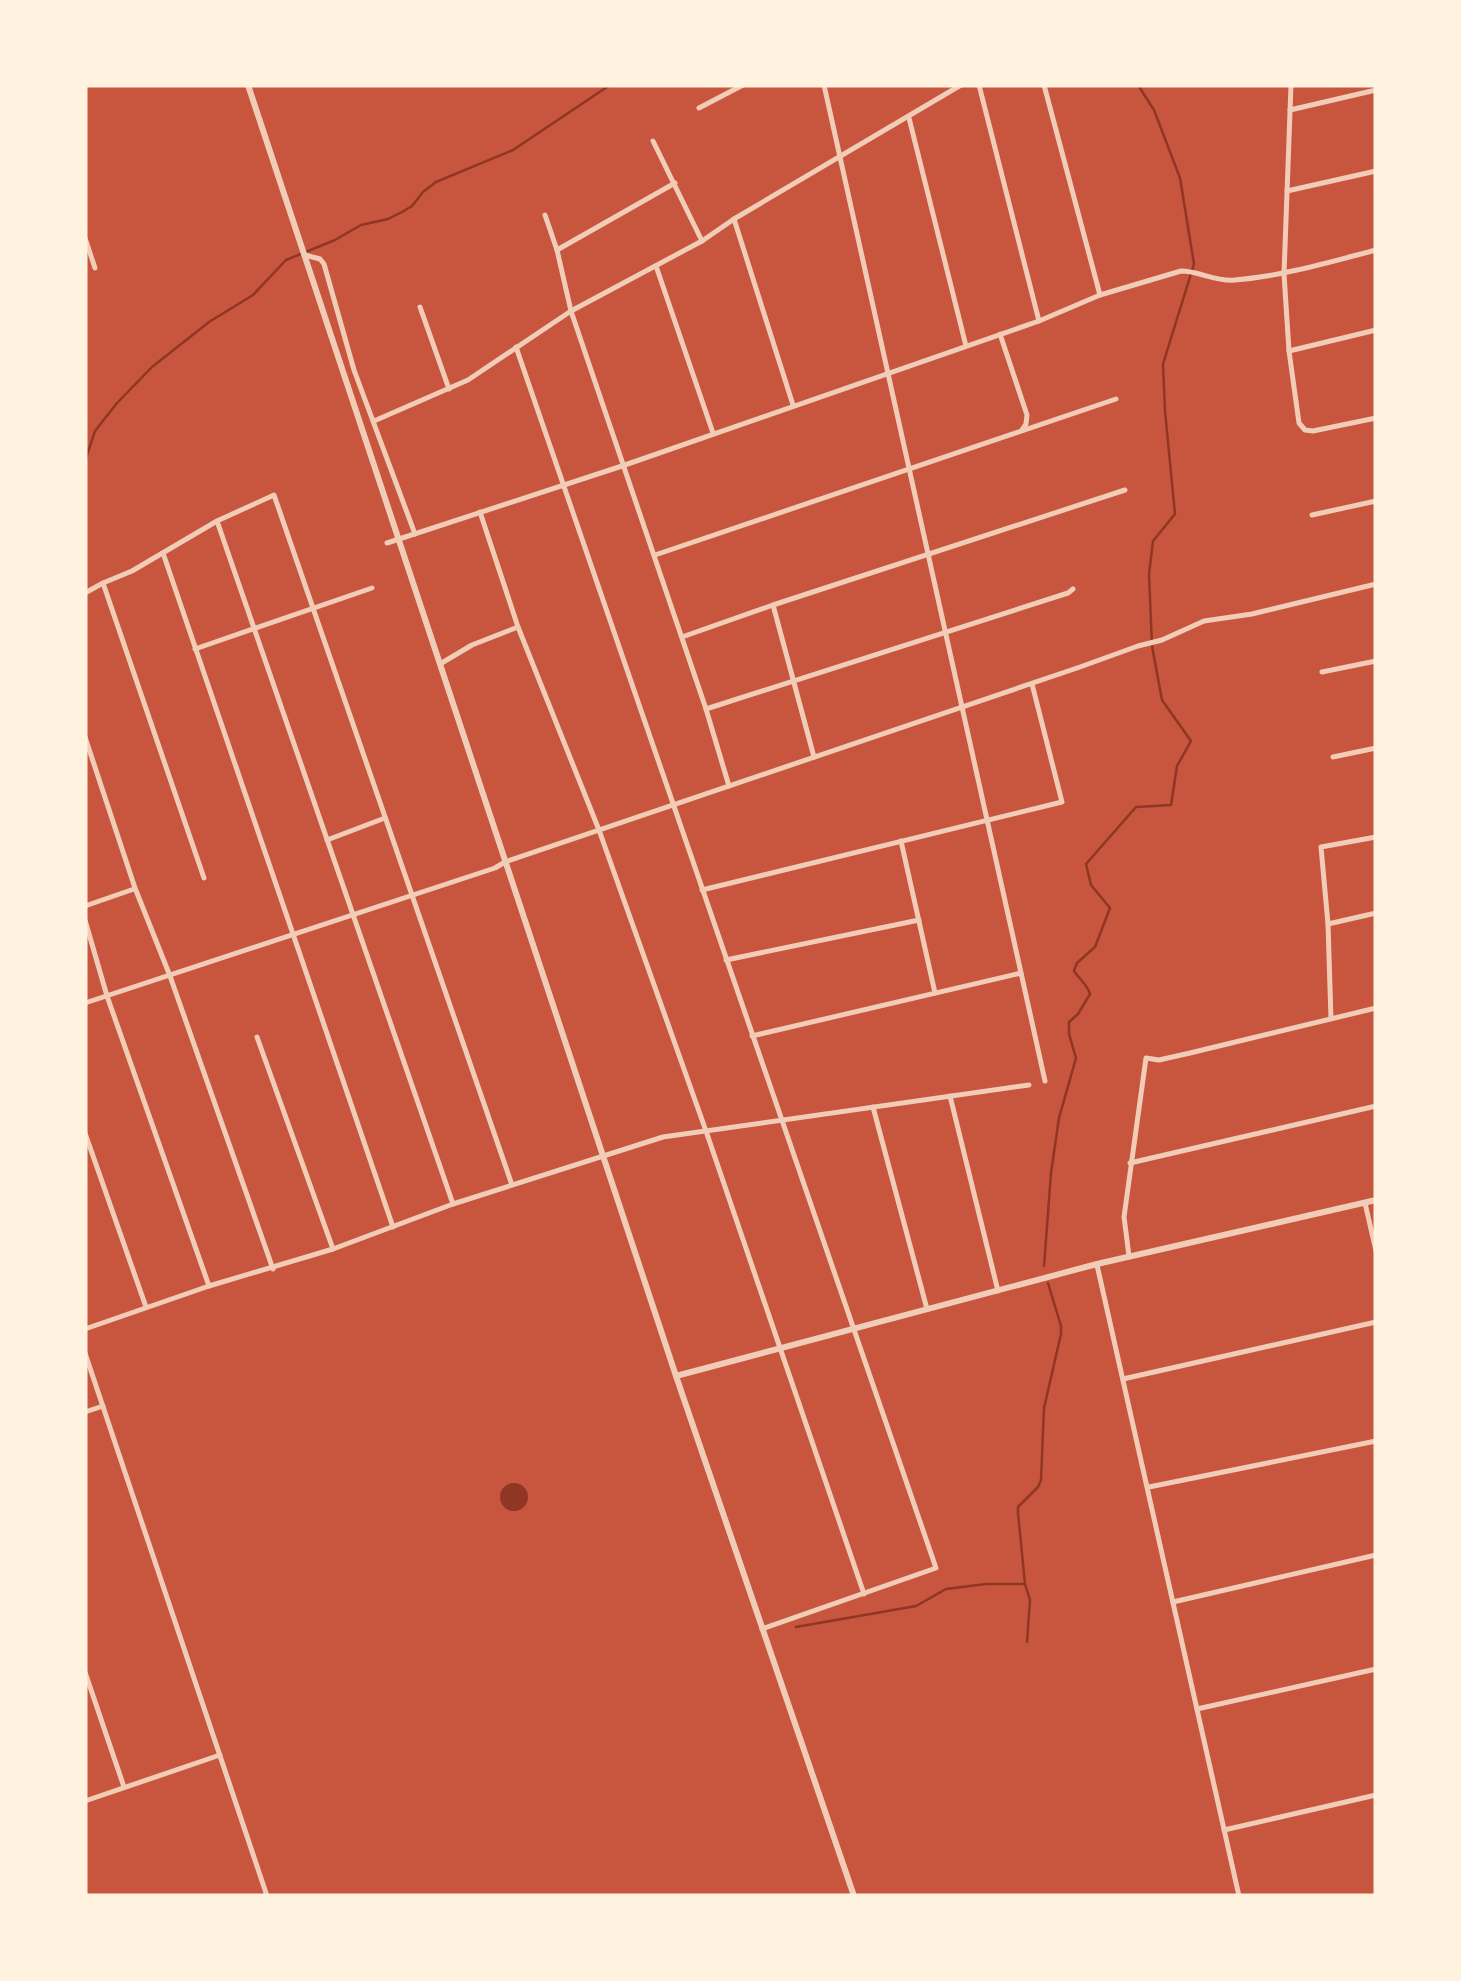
<svg xmlns="http://www.w3.org/2000/svg" width="1461" height="1981" viewBox="0 0 1461 1981" font-family="Signika,sans-serif">
  <style>
    .water { fill: #8f3625 }
    .lines { fill: none; stroke-linecap: round; stroke-linejoin: round }
    .stream { stroke: #8f3625; stroke-width: 2.5 }
    .minor { stroke: #f1ccb7; stroke-width: 5 }
    .tertiary { stroke: #f1ccb7; stroke-width: 6 }
  </style>
  <rect width="100%" height="100%" fill="#c8553d"/>
  <circle class="water" cx="514" cy="1497" r="14"/>
  <g class="lines">
    <g class="stream">
      <polyline points="85,461 95,431 117,403 152,367 209,322 253,295 286,260 335,240 361,225 388,219 402,212 412,206 423,192 436,182 513,150 610,85"/>
      <path d="M1044 1266 1051 1173 1059 1118 1076 1058 1069 1034V1022L1078 1014 1090 994C1087 984 1080 980 1074 971L1077 963 1095 947 1110 908 1091 885 1086 864 1136 807 1171 805 1177 766 1191 741 1162 700 1152 646 1149 574 1153 541 1175 514 1165 411 1163 364 1194 264 1180 178 1154 110 1138 85"/>
      <polyline points="796,1627 916,1606 946,1589 986,1584 1023,1584"/>
      <polyline points="1027,1642 1030,1600 1025,1584 1018,1513 1018,1507 1038,1487 1041,1480 1044,1408 1061,1334 1061,1326 1048,1283"/>
    </g>
    <g class="minor">
      <polyline points="824,85 1045,1081"/>
      <polyline points="979,85 1039,321"/>
      <polyline points="1044,85 1100,295"/>
      <polyline points="1291,85 1284,274 1289,351 1299,423 1305,430 1313,431 1376,418"/>
      <polyline points="699,108 743,85"/>
      <polyline points="1290,110 1376,90"/>
      <polyline points="909,118 966,346"/>
      <polyline points="653,141 702,241"/>
      <polyline points="1287,191 1376,171"/>
      <polyline points="545,215 557,250 571,311 706,709 729,786"/>
      <polyline points="734,219 793,405"/>
      <polyline points="85,238 95,268"/>
      <polyline points="557,250 675,183"/>
      <polyline points="305,255 320,259 324,264 354,370 415,534"/>
      <polyline points="656,266 713,433"/>
      <polyline points="420,307 449,389"/>
      <polyline points="1000,334 1027,415 1026,424 1022,430"/>
      <polyline points="516,347 936,1568 762,1629"/>
      <polyline points="1289,351 1376,330"/>
      <polyline points="374,421 468,380 571,311 702,241 734,219 961,85"/>
      <polyline points="480,512 518,627 599,830 706,1131 864,1594"/>
      <polyline points="1312,515 1376,501"/>
      <polyline points="217,521 453,1204"/>
      <path d="M387 543 622 466 1039 321 1100 295 1181 271C1199 271 1216 282 1235 280 1283 276 1330 262 1376 250"/>
      <polyline points="163,553 393,1227"/>
      <polyline points="655,555 1116,399"/>
      <polyline points="103,583 204,878"/>
      <polyline points="85,593 103,583 132,571 217,521 274,495 512,1185"/>
      <polyline points="773,605 814,757"/>
      <polyline points="682,637 773,605 1125,490"/>
      <polyline points="195,649 372,588"/>
      <polyline points="440,664 472,645 518,627"/>
      <polyline points="1322,672 1376,661"/>
      <polyline points="706,709 1068,593 1073,589"/>
      <polyline points="85,737 135,888 170,976 273,1269"/>
      <polyline points="1333,757 1376,748"/>
      <polyline points="327,840 385,818"/>
      <polyline points="901,841 935,993"/>
      <polyline points="702,890 1062,802 1032,684"/>
      <polyline points="85,906 134,889"/>
      <polyline points="85,920 107,996 209,1286"/>
      <polyline points="1328,924 1376,913"/>
      <polyline points="726,960 919,920"/>
      <polyline points="85,1003 495,868 505,862 1080,667 1138,646 1162,640 1204,621 1252,614 1376,584"/>
      <polyline points="1331,1019 1328,924 1321,847 1376,837"/>
      <polyline points="752,1036 1021,973"/>
      <polyline points="257,1037 333,1249"/>
      <polyline points="950,1096 998,1291"/>
      <polyline points="873,1107 927,1309"/>
      <polyline points="85,1133 146,1307"/>
      <polyline points="1130,1163 1376,1106"/>
      <polyline points="1365,1203 1376,1251"/>
      <polyline points="1129,1256 1124,1217 1146,1058 1159,1060 1190,1053 1376,1008"/>
      <polyline points="1097,1265 1239,1896"/>
      <polyline points="85,1329 209,1286 333,1249 453,1204 663,1137 1029,1085"/>
      <polyline points="85,1353 267,1896"/>
      <polyline points="1123,1379 1376,1322"/>
      <polyline points="85,1412 103,1406"/>
      <polyline points="1149,1487 1376,1441"/>
      <polyline points="1173,1602 1376,1555"/>
      <polyline points="85,1672 124,1787"/>
      <polyline points="1197,1709 1376,1669"/>
      <polyline points="85,1801 220,1755"/>
      <polyline points="1224,1830 1376,1795"/>
    </g>
    <g class="tertiary">
      <polyline points="248,85 676,1376 854,1896"/>
      <polyline points="676,1376 1097,1264 1376,1200"/>
    </g>
  </g>
  <rect width="1461" height="1981" fill="none" stroke="#fff3e0" stroke-width="175"/>
</svg>
